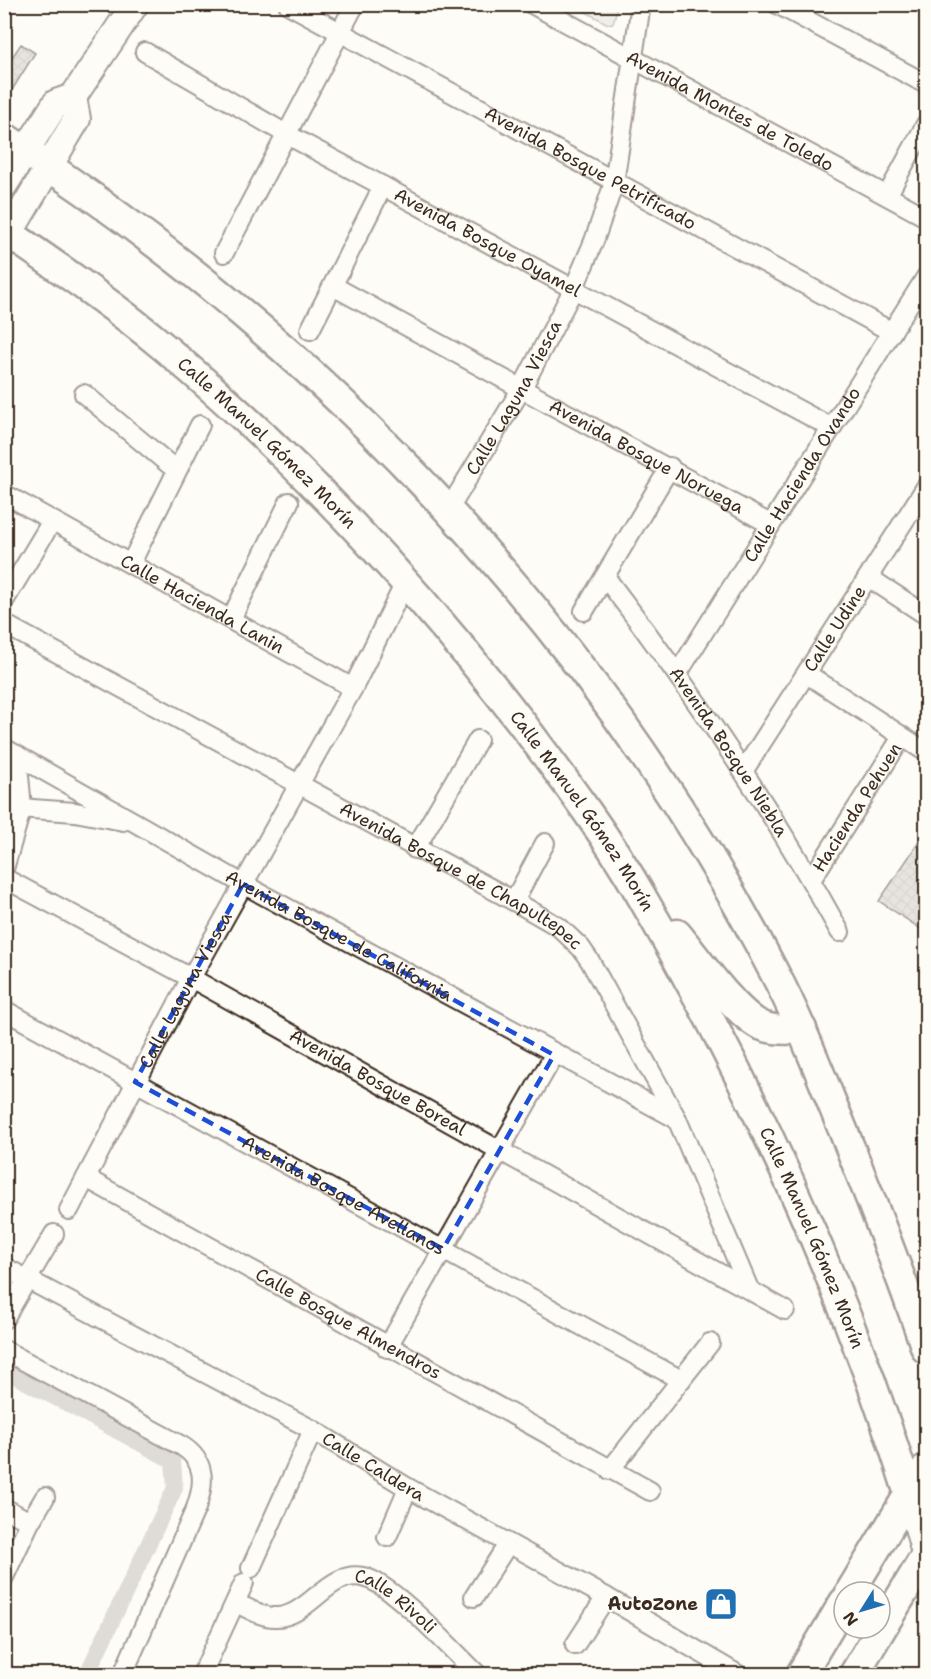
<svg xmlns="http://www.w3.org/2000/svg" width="931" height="1679" viewBox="0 0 931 1679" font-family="'Shantell Sans',sans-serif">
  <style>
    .park { fill: url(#park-crowns); stroke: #8e847a; stroke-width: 1.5 }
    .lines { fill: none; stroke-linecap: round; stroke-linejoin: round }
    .canal { stroke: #bbb4ad; stroke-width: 16 }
    .building { fill: url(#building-cross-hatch); stroke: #3b2a1e; stroke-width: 1.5 }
    .street-casing { stroke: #3b2a1e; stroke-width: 22 }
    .secondary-casing { stroke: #3b2a1e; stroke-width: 30 }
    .primary-casing { stroke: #3b2a1e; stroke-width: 33 }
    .street { stroke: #fdfcf7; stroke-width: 18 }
    .secondary { stroke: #fdfcf7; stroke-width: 26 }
    .primary { stroke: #fdfcf7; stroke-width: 28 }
    .marked { fill: none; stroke: #1d4ed8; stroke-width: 4.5; stroke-dasharray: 12 8; stroke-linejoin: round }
    .labels { text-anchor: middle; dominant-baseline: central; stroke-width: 4.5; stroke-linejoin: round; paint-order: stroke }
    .street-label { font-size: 18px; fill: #3b2a1e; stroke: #fdfcf7 }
    .poi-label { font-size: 18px; font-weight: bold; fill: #3b2a1e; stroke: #fdfcf7; text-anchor: end }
  </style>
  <defs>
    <pattern id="park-crowns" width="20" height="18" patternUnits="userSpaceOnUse" patternTransform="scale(1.5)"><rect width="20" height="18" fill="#e1ded7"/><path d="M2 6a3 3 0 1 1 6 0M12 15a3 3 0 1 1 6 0" fill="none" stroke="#c2bfb8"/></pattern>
    <pattern id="building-cross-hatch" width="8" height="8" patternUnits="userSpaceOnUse" patternTransform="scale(1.5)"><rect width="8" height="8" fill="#cdc8c2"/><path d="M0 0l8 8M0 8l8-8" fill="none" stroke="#b1aca6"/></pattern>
  </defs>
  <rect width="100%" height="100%" fill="#fdfcf7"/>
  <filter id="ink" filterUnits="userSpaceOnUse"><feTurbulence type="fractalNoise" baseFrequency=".0167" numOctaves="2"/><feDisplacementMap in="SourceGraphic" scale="12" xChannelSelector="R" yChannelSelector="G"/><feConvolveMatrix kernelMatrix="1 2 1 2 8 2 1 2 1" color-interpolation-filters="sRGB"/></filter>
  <g filter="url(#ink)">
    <polygon class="park" points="573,5 618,5 613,23 608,24"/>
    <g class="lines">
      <polyline class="canal" points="4,1370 173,1461 175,1488 87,1674"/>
    </g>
    <g class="building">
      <polygon points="21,44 35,53 4,103 4,69"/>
      <polygon points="927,830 927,933 879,901"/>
    </g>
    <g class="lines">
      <g class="street-casing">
        <g id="street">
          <path id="s1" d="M288 4 892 332"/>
          <path id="s2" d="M532 4 926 217"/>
          <polyline points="777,4 926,84"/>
          <path id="s3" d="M145 52 286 134 832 428"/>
          <polyline points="888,194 926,124"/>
          <polyline points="224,253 355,4"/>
          <path id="s4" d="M333 286 770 524"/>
          <polyline points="310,330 383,186"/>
          <polyline points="84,394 176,470"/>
          <path id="s5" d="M10 497 353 688"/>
          <path id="s6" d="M449 509 522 388 574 288 594 241 614 183 641 4"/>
          <polyline points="131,563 200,425"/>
          <polyline points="868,577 926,615"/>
          <path id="s7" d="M606 578C692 691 771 807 840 932"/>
          <polyline points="4,601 52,521"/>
          <polyline points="584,611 670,467"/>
          <polyline points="231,619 289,502"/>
          <path id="s8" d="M4 624 514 901 559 927 581 948 590 961 677 1119 749 1289"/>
          <path id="s9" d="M678 673 926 277"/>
          <polyline points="807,674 926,752"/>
          <path id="s10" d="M4 748 243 884 677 1119"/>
          <path id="s11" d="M744 770 926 487"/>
          <polyline points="4,807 75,812 123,821"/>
          <polyline points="415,849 478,740"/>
          <polyline points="4,869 22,807 17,755"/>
          <path id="s12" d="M4 878 191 978 785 1310"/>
          <path id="s13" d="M811 880 902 737"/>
          <polyline points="514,901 545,843"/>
          <path id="s14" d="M4 1010 681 1380"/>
          <path id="s15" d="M86 1178 650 1491"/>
          <path id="s16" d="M69 1210 191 978 353 688 406 581"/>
          <path id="s17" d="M4 1267 313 1430 408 1488 606 1597 737 1674"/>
          <polyline points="4,1319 54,1234"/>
          <polyline points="387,1348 554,1055"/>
          <path d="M4 1350 182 1446C206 1461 205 1483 196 1508L123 1674"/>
          <polyline points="610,1470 710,1343"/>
          <polyline points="4,1508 30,1522"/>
          <polyline points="387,1537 408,1488"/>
          <polyline points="251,1568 313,1430"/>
          <polyline points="4,1577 30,1522 45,1497"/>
          <polyline points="474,1597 508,1544"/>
          <path id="s18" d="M236 1603C248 1608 261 1617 274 1617 308 1619 328 1569 363 1577 392 1583 454 1652 477 1674"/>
          <polyline points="575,1645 606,1597"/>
          <polyline points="202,1674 244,1583"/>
        </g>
      </g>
      <g class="secondary-casing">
        <g id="secondary">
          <polyline points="4,185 56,103 73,97 135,4"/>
          <polyline points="4,242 77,119 73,97"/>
          <polyline points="926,1467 909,1494 926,1557"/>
        </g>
      </g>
      <g class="primary-casing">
        <g id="primary">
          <path d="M4 137C324 343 599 634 774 972 801 1023 821 1077 843 1130 872 1202 901 1275 926 1349"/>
          <path id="s19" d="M4 230C59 268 114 305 165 348 297 459 416 586 521 722 562 777 605 833 639 892 751 1083 843 1283 909 1494L850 1592"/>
          <path d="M677 934C697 958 734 1012 760 1025 773 1031 788 1030 802 1029"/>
          <polyline points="801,1674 844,1602"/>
          <polyline points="854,1674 926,1555"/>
        </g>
      </g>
      <use href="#street" class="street"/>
      <use href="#secondary" class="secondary"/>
      <use href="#primary" class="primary"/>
    </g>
  </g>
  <path d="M0 0H931V1679H0ZM243 884 554 1055 443 1249 135 1082Z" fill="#fdfcf7" fill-opacity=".55" fill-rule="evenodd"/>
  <path class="marked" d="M243 884 554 1055 443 1249 135 1082Z"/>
  <defs>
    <g id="shop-square" transform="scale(1.725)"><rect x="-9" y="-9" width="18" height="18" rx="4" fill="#1f6fb2" stroke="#fdfcf7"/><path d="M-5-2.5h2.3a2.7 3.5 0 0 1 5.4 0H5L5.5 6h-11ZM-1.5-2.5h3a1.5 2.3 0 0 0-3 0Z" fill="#fff"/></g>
  </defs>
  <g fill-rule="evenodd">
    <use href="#shop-square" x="721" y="1604"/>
  </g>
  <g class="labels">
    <g class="street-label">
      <text stroke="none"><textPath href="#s2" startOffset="225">Avenida Montes de Toledo</textPath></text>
      <text stroke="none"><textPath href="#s1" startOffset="344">Avenida Bosque Petrificado</textPath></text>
      <text stroke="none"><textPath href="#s3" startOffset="392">Avenida Bosque Oyamel</textPath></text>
      <text stroke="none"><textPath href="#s6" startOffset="129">Calle Laguna Viesca</textPath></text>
      <text stroke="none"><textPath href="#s19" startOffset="339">Calle Manuel Gómez Morín</textPath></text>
      <text stroke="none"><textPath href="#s4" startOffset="357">Avenida Bosque Noruega</textPath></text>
      <text stroke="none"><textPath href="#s9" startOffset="234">Calle Hacienda Ovando</textPath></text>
      <text stroke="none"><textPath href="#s5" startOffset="220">Calle Hacienda Lanin</textPath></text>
      <text stroke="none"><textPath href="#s11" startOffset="168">Calle Udine</textPath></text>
      <text stroke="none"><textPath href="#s7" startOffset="213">Avenida Bosque Niebla</textPath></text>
      <text stroke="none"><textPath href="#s13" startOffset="86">Hacienda Pehuen</textPath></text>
      <text stroke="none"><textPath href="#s19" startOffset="825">Calle Manuel Gómez Morín</textPath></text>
      <text stroke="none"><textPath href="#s8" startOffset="522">Avenida Bosque de Chapultepec</textPath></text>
      <text stroke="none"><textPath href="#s10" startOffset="384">Avenida Bosque de California</textPath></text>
      <text stroke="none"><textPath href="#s16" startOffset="249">Calle Laguna Viesca</textPath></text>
      <text stroke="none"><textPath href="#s12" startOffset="426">Avenida Bosque Boreal</textPath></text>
      <text stroke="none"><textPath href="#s14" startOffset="387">Avenida Bosque Avellanos</textPath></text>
      <text stroke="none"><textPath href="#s19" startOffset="1311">Calle Manuel Gómez Morín</textPath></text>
      <text stroke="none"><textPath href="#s15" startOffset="300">Calle Bosque Almendros</textPath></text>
      <text stroke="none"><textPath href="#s17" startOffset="420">Calle Caldera</textPath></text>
      <text stroke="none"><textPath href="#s18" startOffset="182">Calle Rivoli</textPath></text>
    </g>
    <g class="poi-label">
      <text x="698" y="1604">AutoZone</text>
    </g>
  </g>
  <rect width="931" height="1679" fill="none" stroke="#fdfcf7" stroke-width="24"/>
  <rect x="12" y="12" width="907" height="1655" fill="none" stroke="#3b2a1e" stroke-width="2" filter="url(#ink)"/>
  <g transform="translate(862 1610) rotate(233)"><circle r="28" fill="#fdfcf7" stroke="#afa8a0" stroke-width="1.5"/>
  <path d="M0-4.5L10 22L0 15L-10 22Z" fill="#1f6fb2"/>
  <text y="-9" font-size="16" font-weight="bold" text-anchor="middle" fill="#3b2a1e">N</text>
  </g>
</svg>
